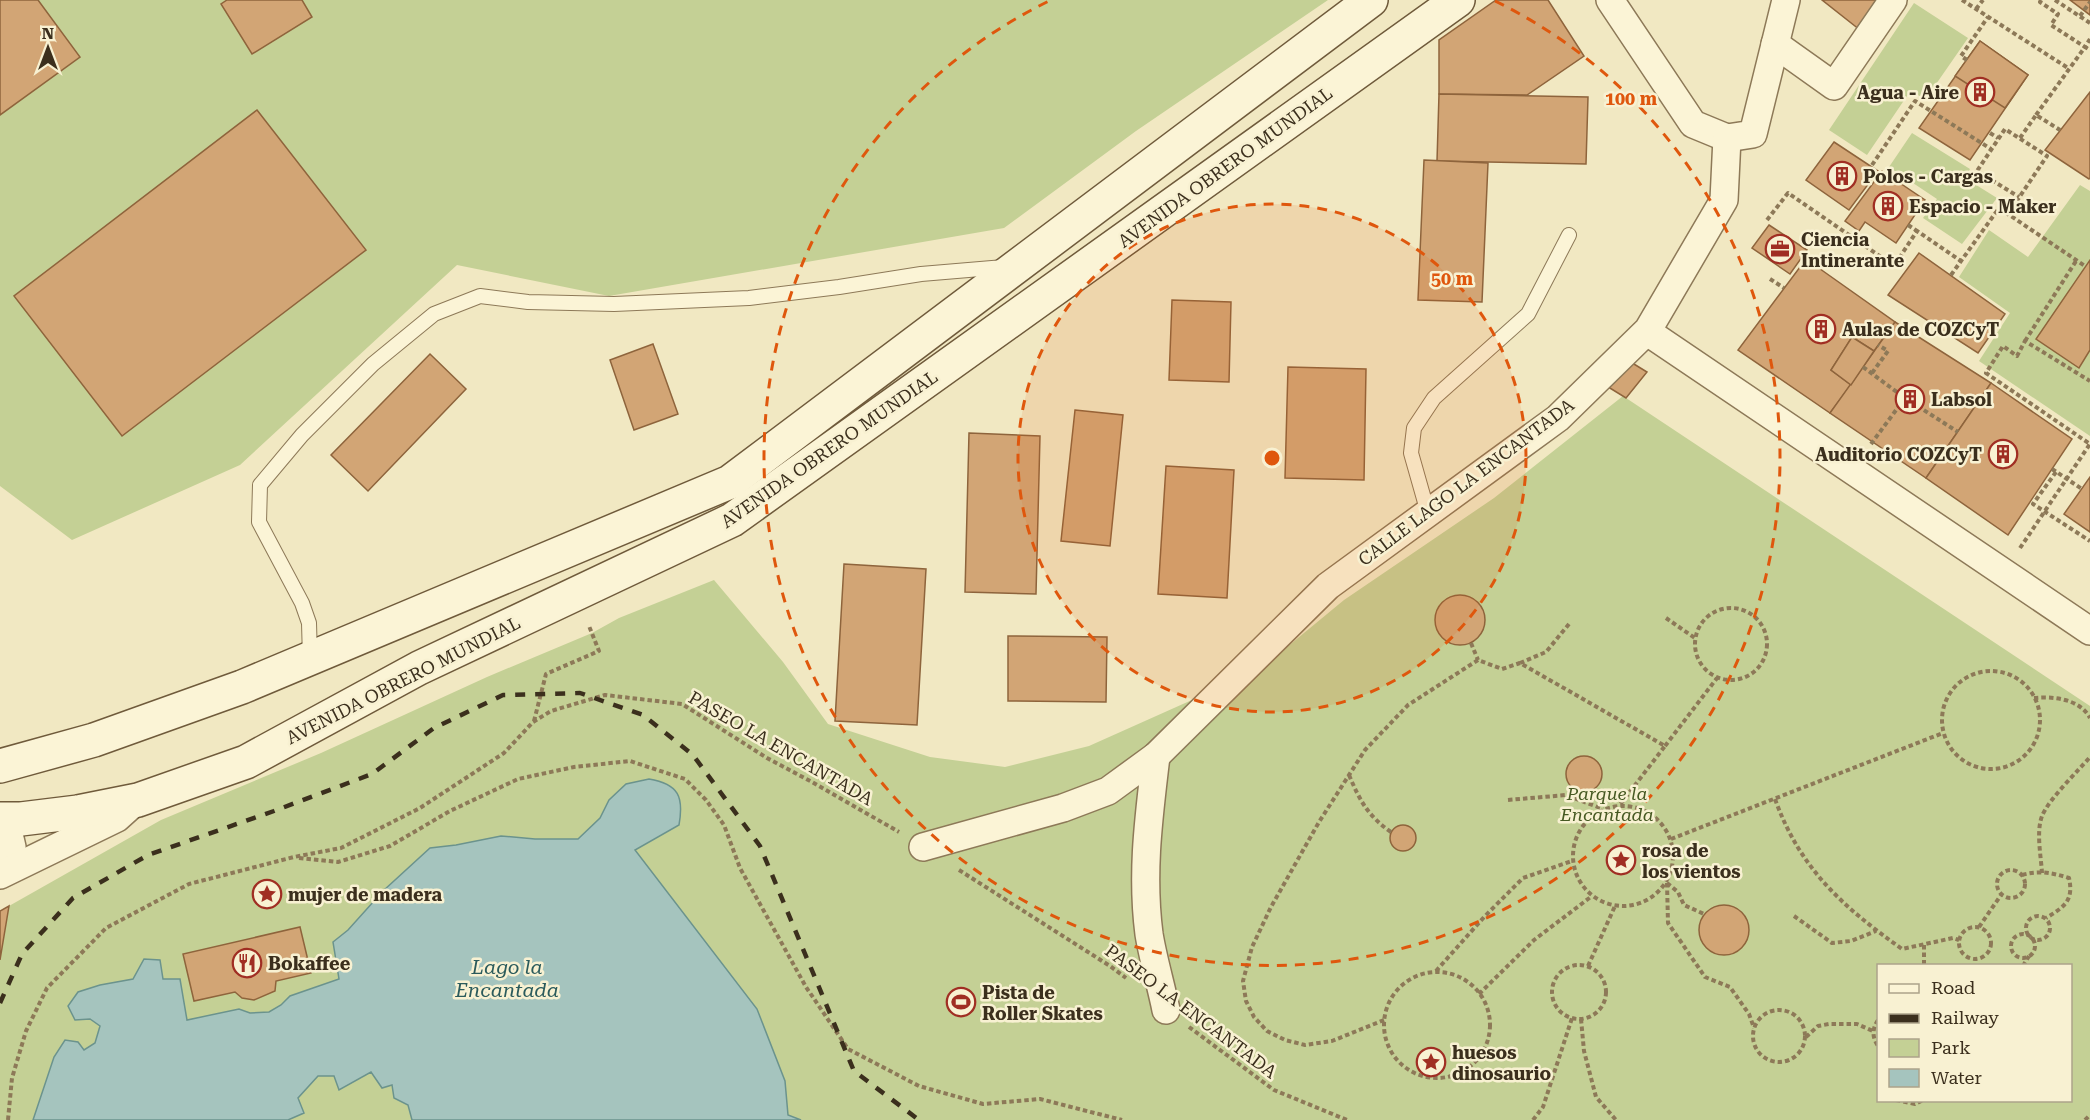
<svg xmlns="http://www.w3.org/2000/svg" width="2090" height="1120" viewBox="0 0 2090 1120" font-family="'Roboto Serif',serif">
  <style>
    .green { fill: #c4d095; fill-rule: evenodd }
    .water { fill: #a5c4be; stroke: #6b938d; stroke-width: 1.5 }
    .building { fill: #d2a575; stroke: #8e643c; stroke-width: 1.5 }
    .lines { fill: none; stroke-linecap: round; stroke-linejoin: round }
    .lane-casing { stroke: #8d7958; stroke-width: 16 }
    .street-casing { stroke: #8d7958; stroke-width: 30 }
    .secondary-casing { stroke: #6f5a3b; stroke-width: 36 }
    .path { stroke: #8d7958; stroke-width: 4; stroke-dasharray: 4.5 3; stroke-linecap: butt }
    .lane { stroke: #fbf4d6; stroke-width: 14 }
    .street { stroke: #fbf4d6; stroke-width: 27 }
    .secondary { stroke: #fbf4d6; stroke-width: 33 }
    .rail { stroke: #3b2f1d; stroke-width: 4.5; stroke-dasharray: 10 10; stroke-linecap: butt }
    .path-bridge { stroke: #8d7958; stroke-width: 4; stroke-dasharray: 4.5 3; stroke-linecap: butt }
    .ring { fill: none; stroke: #df570d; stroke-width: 3; stroke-dasharray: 10 8 }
    .labels { text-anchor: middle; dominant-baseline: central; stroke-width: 5; stroke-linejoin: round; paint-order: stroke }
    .poi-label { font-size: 18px; font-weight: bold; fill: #3b2f1d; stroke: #f8f1d2; text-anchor: start }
    .street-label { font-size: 18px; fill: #3b2f1d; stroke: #f8f1d2 }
    .park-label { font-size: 18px; font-style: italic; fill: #465922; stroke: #f8f1d2 }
    .water-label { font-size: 20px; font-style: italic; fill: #2b5b5c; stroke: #f8f1d2 }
    .centre { fill: #df570d; stroke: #f8f1d2; stroke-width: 3 }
    .ring-label { font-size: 18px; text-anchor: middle; font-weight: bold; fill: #df570d; stroke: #f8f1d2; stroke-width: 5; stroke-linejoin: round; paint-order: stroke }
  </style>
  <rect width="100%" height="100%" fill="#f1e8c2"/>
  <g class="green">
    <polygon points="0,0 1328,0 1136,131 1004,228 609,296 457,265 240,465 72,540 0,486"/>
    <polygon points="1914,3 1968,38 1925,100 1911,90 1867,155 1829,130"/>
    <polygon points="1912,133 1970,169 1965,178 1997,198 1962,244 1923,218 1937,199 1889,167"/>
    <polygon points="2080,185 2090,191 2090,436 1979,361 2010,313 1959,277 1989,230 2028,257"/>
    <path d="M1623 396 2090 706V1120H0V960L9 906 161 820 321 753 487 677 592 633 619 618 714 580 783 662 828 724 930 757 1005 767 1089 746 1259 670 1344 600 1494 498ZM1878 966H2070V1100H1878Z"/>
  </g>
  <path class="water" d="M649 779C679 784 684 797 679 825L635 850 757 1009 785 1081 788 1115 801 1120H412L408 1105 394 1098 392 1085 382 1088 371 1072 339 1090 334 1076H318L298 1098 304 1113 288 1120H33L54 1057 65 1040 78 1042 84 1050 95 1043 100 1026 90 1019 75 1020 68 1006 78 992 100 985 133 979 144 959 160 960 163 979H180L187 1020 239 1009 250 1013 269 1012 281 1005 290 996 339 979 333 942 348 930 383 891 430 848 456 845 501 836 535 839H578L600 818 609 800 626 784Z"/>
  <g class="building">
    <polygon points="0,0 38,0 80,57 0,115"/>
    <polygon points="227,0 302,0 312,17 252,54 221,4"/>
    <polygon points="1496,0 1548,0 1584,56 1527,95 1439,94 1439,40"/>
    <polygon points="1822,0 1882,0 1860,30"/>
    <polygon points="2070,0 2090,0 2090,15"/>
    <polygon points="1980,41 2028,75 1970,160 1919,128"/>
    <polygon points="1980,41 2028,75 2005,108 1955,76"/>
    <polygon points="2090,92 2090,178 2089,179 2045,150"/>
    <polygon points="1439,94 1588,97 1586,164 1437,161"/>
    <polygon points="257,110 366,250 122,436 14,296"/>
    <polygon points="1834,142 1878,171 1849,210 1806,180"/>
    <polygon points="1424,160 1488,163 1482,302 1418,300"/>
    <polygon points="1882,171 1925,200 1896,243 1865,222 1859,231 1845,221"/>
    <polygon points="1769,225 1807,250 1790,274 1752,248"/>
    <polygon points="1919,253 2005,314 1978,353 1888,295"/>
    <polygon points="1806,259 1895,322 1874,351 1852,337 1831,370 1851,385 1830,413 1738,350"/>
    <polygon points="2090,260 2090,350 2079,368 2036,339"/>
    <polygon points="1172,300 1231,302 1229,382 1169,380"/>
    <polygon points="1895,322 1991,383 1926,478 1830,413"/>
    <polygon points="1852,337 1874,351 1851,385 1831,370"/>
    <polygon points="653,344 678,414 634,430 610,360"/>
    <polygon points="430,354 466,389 368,491 331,455"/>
    <polygon points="1629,361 1647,372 1626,398 1605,385"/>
    <polygon points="1288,367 1366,369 1364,480 1285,478"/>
    <polygon points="1991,383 2072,439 2008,535 1926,478"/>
    <polygon points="1075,410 1123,415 1110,546 1061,541"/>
    <polygon points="969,433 1040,436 1036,594 965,592"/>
    <polygon points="1166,466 1234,470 1227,598 1158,594"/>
    <polygon points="2090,477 2090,532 2064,514"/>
    <polygon points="844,564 926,569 917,725 835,721"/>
    <circle cx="1460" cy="620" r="25"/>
    <polygon points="1008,636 1107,637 1106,702 1008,701"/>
    <circle cx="1584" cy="774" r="18"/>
    <circle cx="1403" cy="838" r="13"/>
    <circle cx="1724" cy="930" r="25"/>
    <polygon points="9,906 0,960 0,911"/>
    <polygon points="300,927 311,973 276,981 275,991 254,1000 242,998 235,992 194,1001 183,954"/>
  </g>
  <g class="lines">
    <g class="lane-casing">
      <g id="lane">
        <polyline points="1428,513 1411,453 1414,428 1434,398 1528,314 1569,235"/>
        <polyline points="310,658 309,623 302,603 259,522 260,485 302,435 373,364 434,314 480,296 528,302 614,304 749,298 839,287 921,274 1004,267"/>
      </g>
    </g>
    <g class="street-casing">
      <g id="street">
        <polyline points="1610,0 1693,124 1727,138"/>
        <polyline points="1775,44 1834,86 1893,0"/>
        <polyline points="1727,138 1753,134 1786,0"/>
        <polyline points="1655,337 2090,631"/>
        <path d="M1156 756C1149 816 1141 872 1149 934 1153 959 1161 985 1166 1010"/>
        <polyline points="0,828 9,834 12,847 0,870"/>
        <polyline points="923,847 1063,808 1108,791 1156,756 1328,586 1558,418 1648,330 1724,200 1727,138"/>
        <polyline points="0,875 117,818 137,800"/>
      </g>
    </g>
    <g class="secondary-casing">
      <g id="secondary">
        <polyline points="0,766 94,740 242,687 730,482 1371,0"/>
        <polyline points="0,819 21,819 78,812 138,800 246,762 419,668 732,520 1458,0"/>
      </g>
    </g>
    <g class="path">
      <polyline points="1962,0 2068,68"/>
      <polyline points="2041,0 2040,2 2058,14 2051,25 2085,47 2090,39"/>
      <polyline points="2055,0 2090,23"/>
      <polyline points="1976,9 1983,0"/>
      <polyline points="2080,16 2090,2"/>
      <polyline points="1967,60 1961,56 1988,17"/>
      <polyline points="2036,115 2085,47 2090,50"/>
      <polyline points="1990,133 1998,138"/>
      <polyline points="2020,138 2036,115 2060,130"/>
      <polyline points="1872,165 1915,101 1991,149"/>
      <polyline points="2008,214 2047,156 2005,129 1977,171 2019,197"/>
      <polyline points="1767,220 1788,193 1894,266 1917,231 1961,261"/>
      <polyline points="1908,225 1917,231"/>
      <polyline points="1951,275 1999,208 2085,266"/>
      <polyline points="1770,279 1784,288"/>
      <polyline points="2025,341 2076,261"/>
      <polyline points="1863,367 1905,398 1871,444"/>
      <polyline points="1872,373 1888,351 1878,345"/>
      <polyline points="1905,398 1958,432"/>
      <polyline points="2056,472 2033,504 2090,541"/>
      <polyline points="2020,548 2090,444 1986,373 2003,346 2017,356 2025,341 2090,381"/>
      <circle cx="1731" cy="644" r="36"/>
      <polyline points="1666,618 1695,638"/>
      <polyline points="1569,624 1546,652 1520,663 1665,746 1619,806"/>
      <polyline points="1471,643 1478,660"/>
      <circle cx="1991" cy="720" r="49"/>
      <path d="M2034 698C2053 696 2080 699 2090 718"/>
      <polyline points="534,721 546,674 599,651 589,626"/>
      <polyline points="1665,746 1717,678"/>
      <path d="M1349 775C1360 801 1368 816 1391 832"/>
      <path d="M1775 799C1800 869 1843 907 1902 949L1953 938 1959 940"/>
      <polyline points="1508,800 1566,795 1603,809"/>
      <circle cx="1623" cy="856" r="50"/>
      <polyline points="1671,839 1943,733"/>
      <polyline points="299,858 338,862 390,846 450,811 518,779 574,767 630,761 685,779 706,800 724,825 740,868 806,987 848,1049 919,1086 983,1104 1040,1099 1122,1120"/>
      <circle cx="2011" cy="884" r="14"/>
      <polyline points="959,870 1110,966 1126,978"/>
      <path d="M2042 873C2041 856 2036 832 2042 816 2049 799 2077 772 2090 757"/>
      <path d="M2022 875C2039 870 2053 873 2069 878 2074 901 2064 907 2046 918"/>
      <polyline points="1667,883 1668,923 1705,977 1730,987 1749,1014 1754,1028"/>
      <polyline points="1667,883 1678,892 1684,905 1704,914"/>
      <polyline points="1794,916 1832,943 1851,941 1876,931"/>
      <circle cx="2038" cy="928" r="12"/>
      <circle cx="1975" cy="943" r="16"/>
      <polyline points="1979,927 2001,895"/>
      <circle cx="2023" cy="946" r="12"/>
      <polyline points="1924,945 1924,966"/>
      <circle cx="1579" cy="992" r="27"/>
      <polyline points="1588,966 1615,906"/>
      <polyline points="2023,966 2029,956"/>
      <polyline points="1436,971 1485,916 1523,878 1572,861"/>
      <circle cx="1437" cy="1025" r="53"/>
      <polyline points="1479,994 1534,940 1592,896"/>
      <circle cx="1779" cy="1036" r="26"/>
      <polyline points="1581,1019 1584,1051 1596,1097 1616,1120"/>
      <polyline points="1384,1020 1332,1041 1305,1045 1285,1040 1267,1031 1254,1017 1246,1001 1243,981 1252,947 1271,907 1319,822 1365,750 1408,705 1478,660 1502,669 1520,663"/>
      <path d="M1878 1020C1872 1029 1872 1037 1878 1046"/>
      <polyline points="1189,1027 1274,1090 1347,1120"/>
      <polyline points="1806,1037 1818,1026 1829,1024 1857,1024 1873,1031"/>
      <polyline points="1896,1100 1915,1104 1923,1100"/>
      <polyline points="8,1120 12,1078 26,1031 47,988 106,928 189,884 294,857 341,848 420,808 504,753 533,722 551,711 605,695 682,704 767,758 812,782 899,832"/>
      <polyline points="1533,1120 1543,1107 1572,1018"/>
      <polyline points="2085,1120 2090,1115"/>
    </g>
    <use href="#lane" class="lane"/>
    <use href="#street" class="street"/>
    <use href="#secondary" class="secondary"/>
    <polyline class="rail" points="0,1003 22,954 73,898 148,855 274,811 372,774 434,728 503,695 580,693 643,715 693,755 760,846 854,1071 919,1120"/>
    <polyline class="path-bridge" points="2052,469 2082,489"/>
  </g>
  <circle cx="1272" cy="458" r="254" fill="#df570d" fill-opacity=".12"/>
  <g class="ring">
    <circle cx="1272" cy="458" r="254"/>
    <path d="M1495 1A508 508 0 1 1 1049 1"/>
  </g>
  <defs>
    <g id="building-ring" transform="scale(1.5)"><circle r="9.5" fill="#f8f1d2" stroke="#a02e23" stroke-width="1.5"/><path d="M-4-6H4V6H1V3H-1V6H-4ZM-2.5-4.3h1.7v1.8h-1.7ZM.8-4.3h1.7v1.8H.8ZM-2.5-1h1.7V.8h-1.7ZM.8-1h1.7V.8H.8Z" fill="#a02e23"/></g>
    <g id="office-ring" transform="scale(1.5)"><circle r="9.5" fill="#f8f1d2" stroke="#a02e23" stroke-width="1.5"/><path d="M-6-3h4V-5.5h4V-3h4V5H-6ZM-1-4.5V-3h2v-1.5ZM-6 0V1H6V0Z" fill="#a02e23"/></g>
    <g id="sight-ring" transform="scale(1.5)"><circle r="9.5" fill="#f8f1d2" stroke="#a02e23" stroke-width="1.5"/><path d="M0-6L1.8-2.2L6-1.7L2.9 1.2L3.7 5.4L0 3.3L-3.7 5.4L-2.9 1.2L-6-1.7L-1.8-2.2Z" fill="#a02e23"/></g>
    <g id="restaurant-ring" transform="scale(1.5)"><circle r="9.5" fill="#f8f1d2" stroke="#a02e23" stroke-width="1.5"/><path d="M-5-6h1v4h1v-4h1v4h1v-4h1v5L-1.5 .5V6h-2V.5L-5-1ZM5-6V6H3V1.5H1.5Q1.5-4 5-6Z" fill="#a02e23"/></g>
    <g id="stadium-ring" transform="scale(1.5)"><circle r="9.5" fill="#f8f1d2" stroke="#a02e23" stroke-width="1.5"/><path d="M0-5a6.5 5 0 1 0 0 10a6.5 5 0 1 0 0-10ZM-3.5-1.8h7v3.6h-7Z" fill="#a02e23"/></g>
  </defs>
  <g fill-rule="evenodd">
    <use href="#building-ring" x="1980" y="92"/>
    <use href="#building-ring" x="1842" y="176"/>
    <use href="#building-ring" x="1888" y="206"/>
    <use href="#office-ring" x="1780" y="249"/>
    <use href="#building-ring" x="1821" y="329"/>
    <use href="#building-ring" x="1910" y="399"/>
    <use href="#building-ring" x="2003" y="454"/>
    <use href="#sight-ring" x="1621" y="860"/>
    <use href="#sight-ring" x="267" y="894"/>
    <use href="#restaurant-ring" x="247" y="963"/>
    <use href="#stadium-ring" x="961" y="1002"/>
    <use href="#sight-ring" x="1431" y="1062"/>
  </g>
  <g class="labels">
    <g class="poi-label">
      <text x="1959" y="92" text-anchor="end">Agua - Aire</text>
      <text x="1863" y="176">Polos - Cargas</text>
      <text x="1909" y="206">Espacio - Maker</text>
      <text x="1801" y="239">Ciencia<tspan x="1801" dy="21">Intinerante</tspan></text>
      <text x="1842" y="329">Aulas de COZCyT</text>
      <text x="1931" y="399">Labsol</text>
      <text x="1982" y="454" text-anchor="end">Auditorio COZCyT</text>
      <text x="1642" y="850">rosa de<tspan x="1642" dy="21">los vientos</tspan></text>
      <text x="288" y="894">mujer de madera</text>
      <text x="268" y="963">Bokaffee</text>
      <text x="982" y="992">Pista de<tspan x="982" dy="21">Roller Skates</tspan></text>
      <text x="1452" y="1052">huesos<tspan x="1452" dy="21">dinosaurio</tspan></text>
    </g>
    <g class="street-label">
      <text transform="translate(1225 167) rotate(-36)">AVENIDA OBRERO MUNDIAL</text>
      <text transform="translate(829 449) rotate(-35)">AVENIDA OBRERO MUNDIAL</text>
      <text transform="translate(1466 482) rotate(-37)">CALLE LAGO LA ENCANTADA</text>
      <text transform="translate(403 680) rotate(-27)">AVENIDA OBRERO MUNDIAL</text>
      <text transform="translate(781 748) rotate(30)">PASEO LA ENCANTADA</text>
      <text transform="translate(1191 1011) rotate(37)">PASEO LA ENCANTADA</text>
    </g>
    <g class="park-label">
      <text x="1607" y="793">Parque la<tspan x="1607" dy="21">Encantada</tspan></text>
    </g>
    <g class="water-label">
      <text x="507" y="967">Lago la<tspan x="507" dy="23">Encantada</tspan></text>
    </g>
  </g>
  <circle cx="1272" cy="458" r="9" class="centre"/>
  <g class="ring-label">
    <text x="1631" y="105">100 m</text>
    <text x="1452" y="285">50 m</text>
  </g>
  <rect x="1877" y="964" width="195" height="138" fill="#f8f1d2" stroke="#aca38a" stroke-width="1.5"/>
  <rect x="1889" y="984" width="30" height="9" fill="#fbf4d6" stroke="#aca38a" stroke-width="1.5"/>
  <text x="1931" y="994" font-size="18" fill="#3b2f1d">Road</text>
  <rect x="1889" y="1014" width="30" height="9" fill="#3b2f1d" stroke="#aca38a" stroke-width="1.5"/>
  <text x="1931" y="1024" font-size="18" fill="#3b2f1d">Railway</text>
  <rect x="1889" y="1039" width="30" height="18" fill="#c4d095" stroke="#aca38a" stroke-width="1.5"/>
  <text x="1931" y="1054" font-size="18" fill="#3b2f1d">Park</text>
  <rect x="1889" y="1069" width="30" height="18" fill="#a5c4be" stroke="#aca38a" stroke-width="1.5"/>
  <text x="1931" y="1084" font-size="18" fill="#3b2f1d">Water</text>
  <g transform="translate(48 48)" stroke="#f8f1d2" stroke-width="4.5" paint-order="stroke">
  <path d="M0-4.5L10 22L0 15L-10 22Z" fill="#3b2f1d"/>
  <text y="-9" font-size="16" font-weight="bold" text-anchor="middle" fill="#3b2f1d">N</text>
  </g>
</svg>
